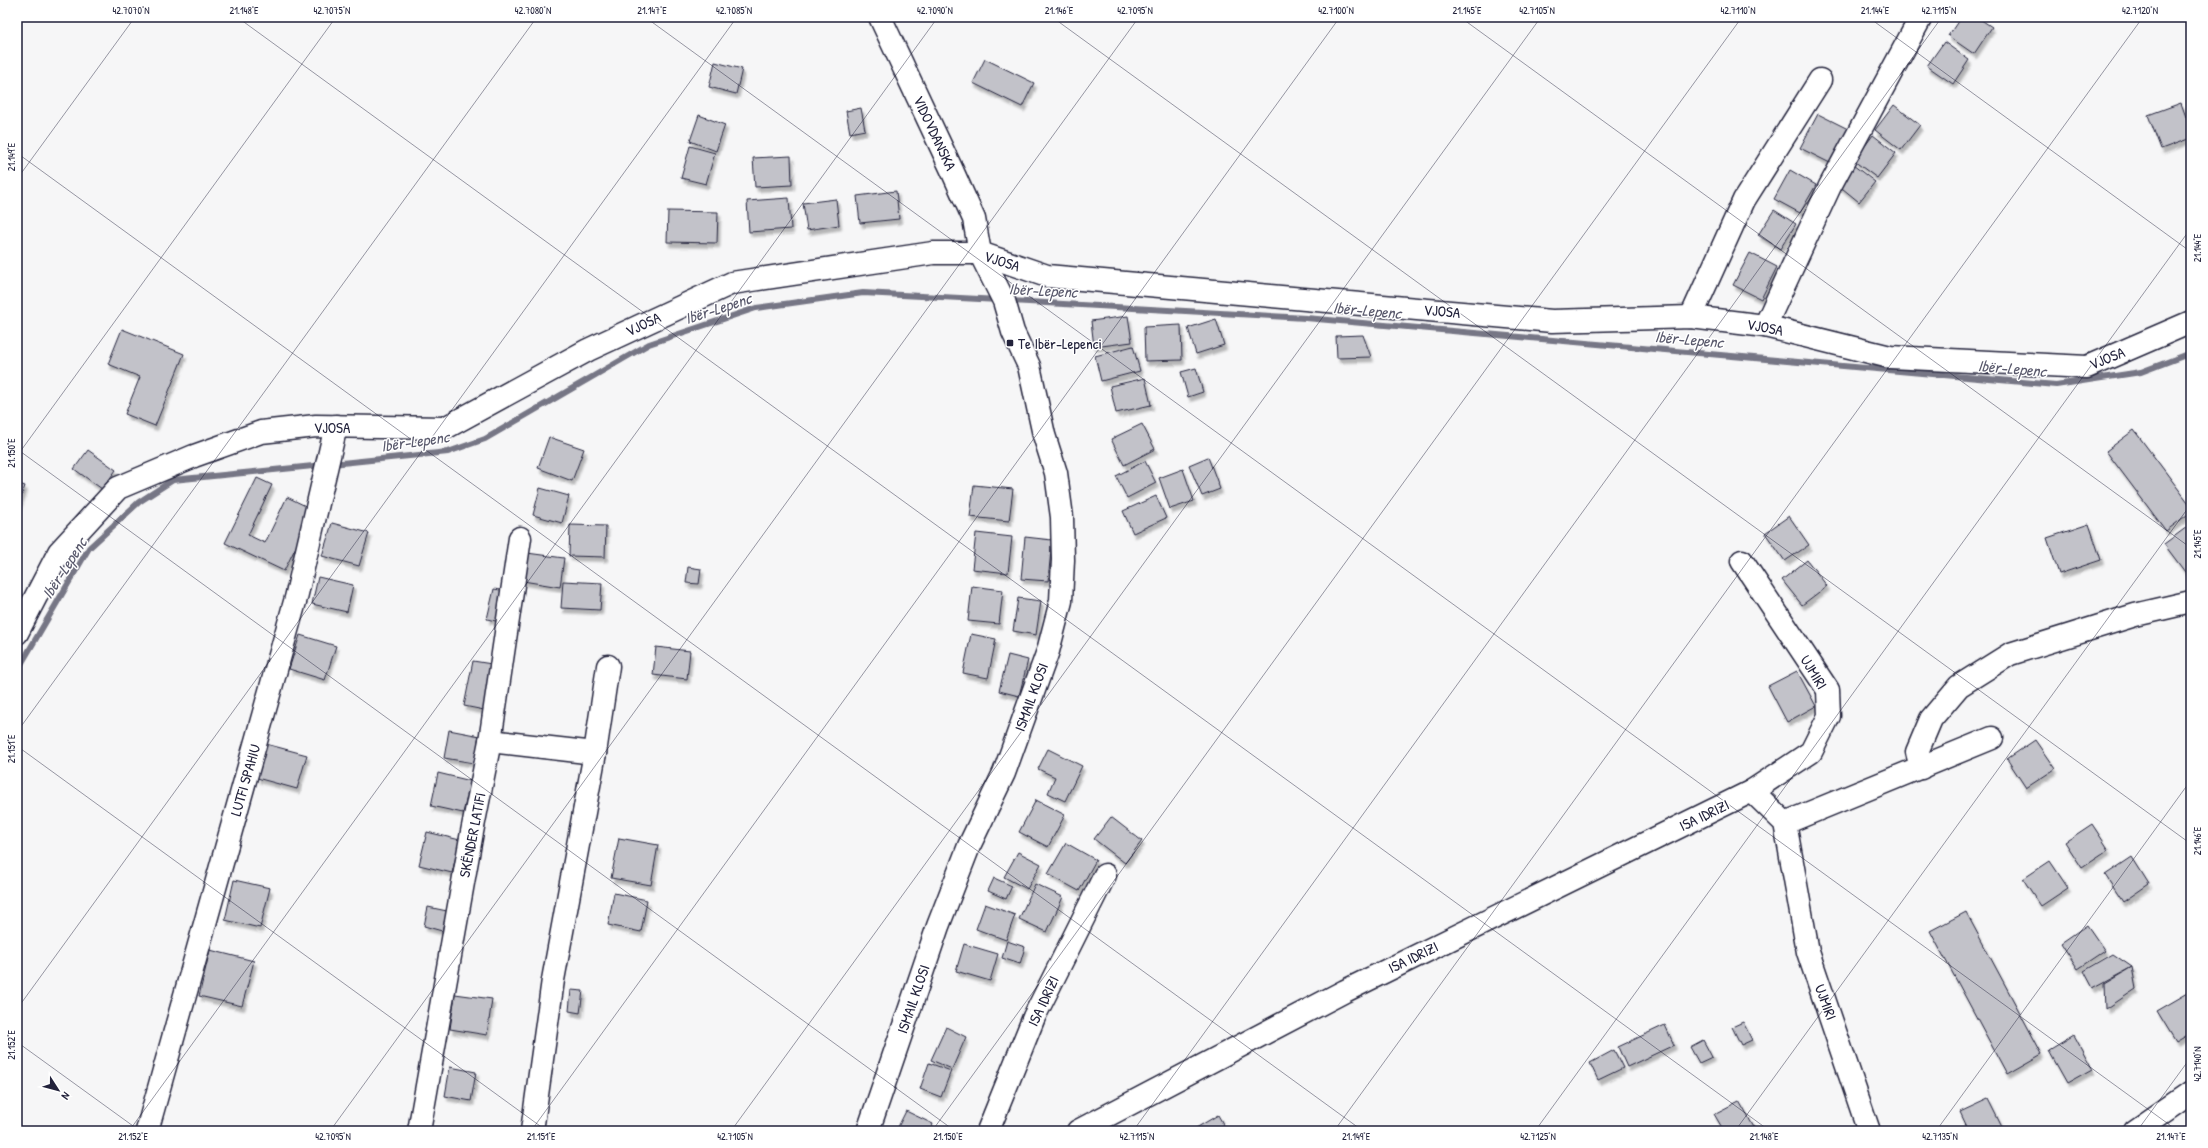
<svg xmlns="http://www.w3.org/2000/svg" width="2208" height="1148" viewBox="0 0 2208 1148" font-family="'Patrick Hand',sans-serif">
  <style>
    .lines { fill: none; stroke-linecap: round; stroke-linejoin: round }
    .stream { stroke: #767685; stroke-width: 6 }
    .building { fill: #c2c2c9; stroke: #22223b; filter: url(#shadow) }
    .minor-casing { stroke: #22223b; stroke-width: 25 }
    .minor { stroke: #fff; stroke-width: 22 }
    .ticks { fill: none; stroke: #22223b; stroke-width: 1; stroke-opacity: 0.45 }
    .poi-dot { fill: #22223b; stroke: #fff; stroke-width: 1.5 }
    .labels { text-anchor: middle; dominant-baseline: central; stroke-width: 3; stroke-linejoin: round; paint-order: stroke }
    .street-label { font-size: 15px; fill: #22223b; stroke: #fff }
    .poi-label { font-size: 15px; fill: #22223b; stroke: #fff; text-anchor: start }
    .water-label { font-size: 16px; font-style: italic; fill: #5a5a6d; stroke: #fff }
    .neatline { fill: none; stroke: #22223b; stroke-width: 1.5 }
    .ticks-label { font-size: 10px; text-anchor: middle; fill: #22223b }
  </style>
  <defs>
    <filter id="shadow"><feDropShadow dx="2.5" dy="4.5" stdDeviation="1" flood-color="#0004"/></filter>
  </defs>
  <rect width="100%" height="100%" fill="#f6f6f7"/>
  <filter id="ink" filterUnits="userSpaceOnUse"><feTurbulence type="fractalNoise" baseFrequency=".025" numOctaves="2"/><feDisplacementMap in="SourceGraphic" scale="8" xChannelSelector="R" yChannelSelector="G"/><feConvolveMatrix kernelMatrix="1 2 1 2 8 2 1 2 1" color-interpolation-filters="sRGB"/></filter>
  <g filter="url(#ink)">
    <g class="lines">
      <g class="stream">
        <polyline points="1009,301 1306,318 2056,385 2141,372 2191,353"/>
        <polyline points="332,464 448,452 485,439 649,344 756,308 863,293 999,300"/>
        <polyline points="17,671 89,548 139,502 173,480 323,465"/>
      </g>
    </g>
    <g class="building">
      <polygon points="1961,17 1977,17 1992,27 1974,54 1948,36"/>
      <polygon points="1944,42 1969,60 1953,84 1927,66"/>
      <polygon points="985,59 1034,83 1022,107 973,83"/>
      <polygon points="715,62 742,69 736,94 709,87"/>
      <polygon points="2181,103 2191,131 2191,138 2161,149 2148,115"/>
      <polygon points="1894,105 1920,125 1901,150 1875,130"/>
      <polygon points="861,108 865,130 850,133 846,111"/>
      <polygon points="1818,114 1848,129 1830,163 1800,148"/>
      <polygon points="699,115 725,125 716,151 690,141"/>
      <polygon points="1873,135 1896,153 1877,178 1854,161"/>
      <polygon points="690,146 715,153 706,184 681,178"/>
      <polygon points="791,156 792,185 755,187 753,158"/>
      <polygon points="1853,165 1875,182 1859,202 1837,184"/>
      <polygon points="1790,170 1816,185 1800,213 1774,199"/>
      <polygon points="896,191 899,219 860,223 857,196"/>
      <polygon points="789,198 791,229 749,232 747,201"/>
      <polygon points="836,199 839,225 807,230 803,203"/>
      <polygon points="1774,210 1796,224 1780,249 1758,235"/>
      <polygon points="668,211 718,212 717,243 667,242"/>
      <polygon points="1750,253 1777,267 1761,299 1733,285"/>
      <polygon points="1128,316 1132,342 1094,347 1091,321"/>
      <polygon points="1216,319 1224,345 1196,354 1188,328"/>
      <polygon points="1181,325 1182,360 1145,361 1144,327"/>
      <polygon points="122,329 184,354 155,426 125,414 140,377 108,364"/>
      <polygon points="1363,335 1371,357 1337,358 1336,336"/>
      <polygon points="1133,346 1140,371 1101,381 1095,356"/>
      <polygon points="1196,368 1203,392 1188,397 1181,372"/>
      <polygon points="1145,378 1151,405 1116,413 1110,386"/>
      <polygon points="1142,424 1155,449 1124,465 1111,439"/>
      <polygon points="2134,430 2191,506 2191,512 2166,531 2106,451"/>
      <polygon points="549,437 584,449 572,481 538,468"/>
      <polygon points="88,450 116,470 102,489 74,469"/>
      <polygon points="1208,457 1220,489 1202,496 1189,465"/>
      <polygon points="1145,461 1156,483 1127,498 1116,476"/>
      <polygon points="1183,469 1194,501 1170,509 1159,478"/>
      <polygon points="257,478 272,485 248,535 265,543 287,497 314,510 284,571 225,543"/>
      <polygon points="17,483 25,486 17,508"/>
      <polygon points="974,485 1013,489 1009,521 970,517"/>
      <polygon points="540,488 569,496 562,523 533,515"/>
      <polygon points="1156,496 1166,518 1133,533 1123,511"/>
      <polygon points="1789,516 1809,545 1785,561 1765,533"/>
      <polygon points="332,523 369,533 359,566 322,556"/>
      <polygon points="2089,524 2101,560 2059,574 2047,538"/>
      <polygon points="2191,524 2191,580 2164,544"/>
      <polygon points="570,525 606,526 605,557 569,556"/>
      <polygon points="976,533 1012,537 1008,573 972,569"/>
      <polygon points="1025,537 1052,540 1048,581 1021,579"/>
      <polygon points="527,553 564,558 560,587 523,581"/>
      <polygon points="1807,560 1827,586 1802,605 1782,580"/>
      <polygon points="688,567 701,569 699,584 686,583"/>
      <polygon points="318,577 353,585 347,612 312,604"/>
      <polygon points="563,581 602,583 600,610 561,608"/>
      <polygon points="972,586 1003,590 999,624 968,621"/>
      <polygon points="494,589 507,591 500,622 487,619"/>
      <polygon points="1018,598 1041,601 1036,635 1013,631"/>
      <polygon points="971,634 996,639 988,678 963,673"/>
      <polygon points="300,635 336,646 325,680 289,669"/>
      <polygon points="656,647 690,651 687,679 653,675"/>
      <polygon points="1008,655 1028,660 1019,696 999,691"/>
      <polygon points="473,661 498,665 489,711 464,706"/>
      <polygon points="1797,671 1816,706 1787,722 1768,686"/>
      <polygon points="449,730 480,736 474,763 444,758"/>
      <polygon points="2035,740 2055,769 2026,788 2007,759"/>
      <polygon points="266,744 307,755 297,789 257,778"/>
      <polygon points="1048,749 1082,766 1065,801 1048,793 1055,777 1038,769"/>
      <polygon points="438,773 471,781 463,813 431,806"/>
      <polygon points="1036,800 1065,815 1048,847 1019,832"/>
      <polygon points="1111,817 1142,841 1125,863 1094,839"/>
      <polygon points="2092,824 2109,850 2082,868 2065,842"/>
      <polygon points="427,832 460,840 452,873 419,865"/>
      <polygon points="619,838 658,845 651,885 611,878"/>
      <polygon points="1066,843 1096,860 1079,891 1048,874"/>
      <polygon points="1018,852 1041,864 1027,889 1004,877"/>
      <polygon points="2132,857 2149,884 2123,902 2105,875"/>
      <polygon points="2050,861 2068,888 2041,906 2023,879"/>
      <polygon points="994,878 1012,886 1006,899 988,891"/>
      <polygon points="234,880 270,888 260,928 225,920"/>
      <polygon points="1035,884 1063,897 1047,932 1019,919"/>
      <polygon points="614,893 647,900 641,932 608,925"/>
      <polygon points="985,904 1015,915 1006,940 976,929"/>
      <polygon points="428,907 447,911 442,931 424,926"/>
      <polygon points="1966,912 2042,1054 2007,1074 1930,931"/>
      <polygon points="2087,925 2105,951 2078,969 2061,943"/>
      <polygon points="1007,941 1025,947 1020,964 1002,958"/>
      <polygon points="964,944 998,954 990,981 956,971"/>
      <polygon points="210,950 254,961 242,1006 199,996"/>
      <polygon points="2113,954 2132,967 2093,988 2084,971"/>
      <polygon points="2132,967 2136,989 2106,1009 2105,983"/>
      <polygon points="571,990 583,991 580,1013 569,1011"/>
      <polygon points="2188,993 2191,998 2191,1033 2176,1042 2157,1011"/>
      <polygon points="455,994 492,999 487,1035 450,1029"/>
      <polygon points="1743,1022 1752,1040 1741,1045 1732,1027"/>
      <polygon points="1665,1025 1674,1045 1627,1067 1618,1047"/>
      <polygon points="946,1027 966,1037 952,1069 931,1060"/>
      <polygon points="2074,1036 2092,1069 2067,1083 2049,1051"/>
      <polygon points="1703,1040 1712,1057 1699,1063 1690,1047"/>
      <polygon points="1614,1050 1623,1068 1598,1080 1590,1063"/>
      <polygon points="929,1063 951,1071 941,1097 920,1089"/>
      <polygon points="450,1067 476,1072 471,1101 445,1096"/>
      <polygon points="1988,1099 2004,1131 1969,1131 1960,1112"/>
      <polygon points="1739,1101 1756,1131 1724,1131 1714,1114"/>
      <polygon points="906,1111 933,1124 930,1131 896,1131"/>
      <polygon points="1218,1115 1227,1131 1191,1131"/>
    </g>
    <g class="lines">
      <g class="minor-casing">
        <g id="minor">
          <polyline points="1691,317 1744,200 1820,80"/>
          <polyline points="1765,326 1830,186 1921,17"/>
          <polyline points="17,633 59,552 118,488 194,456 261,432 316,426 445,428 588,350 732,283 933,253 980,253 1047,276 1552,321 1691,317 1765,326 1890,357 2087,367 2191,322"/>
          <polyline points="490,741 595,753"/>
          <polyline points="1921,768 1917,752 1931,719 1959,686 2010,654 2135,615 2191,602"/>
          <polyline points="1752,791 1785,823 1808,952 1869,1131"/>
          <polyline points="1785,823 1992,738"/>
          <polyline points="147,1131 296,598 336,426"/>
          <polyline points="419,1131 472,832 490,741 520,538"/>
          <polyline points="532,1131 553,980 595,753 608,666"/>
          <polyline points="868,1131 938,926 969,846 1004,773 1048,651 1061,601 1063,560 1062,517 1056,473 1044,435 1029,366 1013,332 1004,301 980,253 974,219 951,168 880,17"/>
          <polyline points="988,1131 1034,1017 1105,875"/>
          <polyline points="1078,1131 1345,991 1752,791 1811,752 1829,716 1828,690 1742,561"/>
          <polyline points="2135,1131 2191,1092"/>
        </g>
      </g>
      <use href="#minor" class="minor"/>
    </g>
  </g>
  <path class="ticks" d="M237 17 1770 1131M645 17 2178 1131M1052 17 2191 844M1460 17 2191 548M1868 17 2191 252M17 153 1363 1131M17 179 135 17M17 449 955 1131M17 456 336 17M17 732 537 17M17 746 547 1131M17 1009 737 17M17 1042 140 1131M129 1131 938 17M330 1131 1139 17M531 1131 1340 17M731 1131 1541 17M932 1131 1742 17M1133 1131 1942 17M1334 1131 2143 17M1535 1131 2191 228M1735 1131 2191 504M1936 1131 2191 780M2137 1131 2191 1057"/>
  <rect class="poi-dot" x="1006" y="339" width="8" height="8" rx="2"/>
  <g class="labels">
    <g class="street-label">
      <text transform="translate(935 133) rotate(65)">VIDOVDANSKA</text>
      <text transform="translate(1002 261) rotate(18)">VJOSA</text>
      <text transform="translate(1442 311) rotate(5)">VJOSA</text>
      <text transform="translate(643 324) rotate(-25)">VJOSA</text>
      <text transform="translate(1765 327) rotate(11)">VJOSA</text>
      <text transform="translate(2107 358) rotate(-22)">VJOSA</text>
      <text x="332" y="427">VJOSA</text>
      <text transform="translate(1814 672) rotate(59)">UJMIRI</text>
      <text transform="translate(1031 697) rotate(-70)">ISMAIL KLOSI</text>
      <text transform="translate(245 780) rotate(-74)">LUTFI SPAHIU</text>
      <text transform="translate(1704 815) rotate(-26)">ISA IDRIZI</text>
      <text transform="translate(472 835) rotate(-79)">SKËNDER LATIFI</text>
      <text transform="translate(1413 957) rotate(-26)">ISA IDRIZI</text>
      <text transform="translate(913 999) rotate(-71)">ISMAIL KLOSI</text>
      <text transform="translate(1043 1001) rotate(-65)">ISA IDRIZI</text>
      <text transform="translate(1826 1002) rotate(70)">UJMIRI</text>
    </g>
    <g class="poi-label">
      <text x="1018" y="343">Te Ibër-Lepenci</text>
    </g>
    <g class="water-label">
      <text transform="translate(1043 290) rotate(3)">Ibër-Lepenc</text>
      <text transform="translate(718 308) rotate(-18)">Ibër-Lepenc</text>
      <text transform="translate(1367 310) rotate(5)">Ibër-Lepenc</text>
      <text transform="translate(1689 339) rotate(5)">Ibër-Lepenc</text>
      <text transform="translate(2012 368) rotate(5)">Ibër-Lepenc</text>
      <text transform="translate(415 441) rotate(-8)">Ibër-Lepenc</text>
      <text transform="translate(64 568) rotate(-57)">Ibër-Lepenc</text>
    </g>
  </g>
  <rect width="2208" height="1148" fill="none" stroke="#fff" stroke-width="44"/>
  <g transform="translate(58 1090) rotate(126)" stroke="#ffffff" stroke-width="3" paint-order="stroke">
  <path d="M0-3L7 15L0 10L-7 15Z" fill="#22223b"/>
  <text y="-6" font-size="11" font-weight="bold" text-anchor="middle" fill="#22223b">N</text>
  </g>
  <rect x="22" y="22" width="2164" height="1104" class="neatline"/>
  <g class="ticks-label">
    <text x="131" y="14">42.7070°N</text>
    <text x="244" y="14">21.148°E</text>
    <text x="332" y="14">42.7075°N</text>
    <text x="533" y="14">42.7080°N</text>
    <text x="652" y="14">21.147°E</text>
    <text x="734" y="14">42.7085°N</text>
    <text x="935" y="14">42.7090°N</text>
    <text x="1059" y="14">21.146°E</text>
    <text x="1135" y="14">42.7095°N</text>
    <text x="1336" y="14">42.7100°N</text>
    <text x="1467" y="14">21.145°E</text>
    <text x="1537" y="14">42.7105°N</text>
    <text x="1738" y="14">42.7110°N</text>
    <text x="1875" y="14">21.144°E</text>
    <text x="1939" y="14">42.7115°N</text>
    <text x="2140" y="14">42.7120°N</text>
    <text transform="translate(11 157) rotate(-90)" y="4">21.149°E</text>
    <text transform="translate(2197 248) rotate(-90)" y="4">21.144°E</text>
    <text transform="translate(11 453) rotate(-90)" y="4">21.150°E</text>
    <text transform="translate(2197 544) rotate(-90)" y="4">21.145°E</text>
    <text transform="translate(11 749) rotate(-90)" y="4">21.151°E</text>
    <text transform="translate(2197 841) rotate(-90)" y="4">21.146°E</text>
    <text transform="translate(11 1045) rotate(-90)" y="4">21.152°E</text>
    <text transform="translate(2197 1064) rotate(-90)" y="4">42.7140°N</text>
    <text x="133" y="1140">21.152°E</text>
    <text x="333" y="1140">42.7095°N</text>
    <text x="541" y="1140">21.151°E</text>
    <text x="735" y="1140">42.7105°N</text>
    <text x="948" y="1140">21.150°E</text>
    <text x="1137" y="1140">42.7115°N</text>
    <text x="1356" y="1140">21.149°E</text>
    <text x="1538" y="1140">42.7125°N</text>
    <text x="1764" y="1140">21.148°E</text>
    <text x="1940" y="1140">42.7135°N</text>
    <text x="2171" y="1140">21.147°E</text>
  </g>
</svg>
